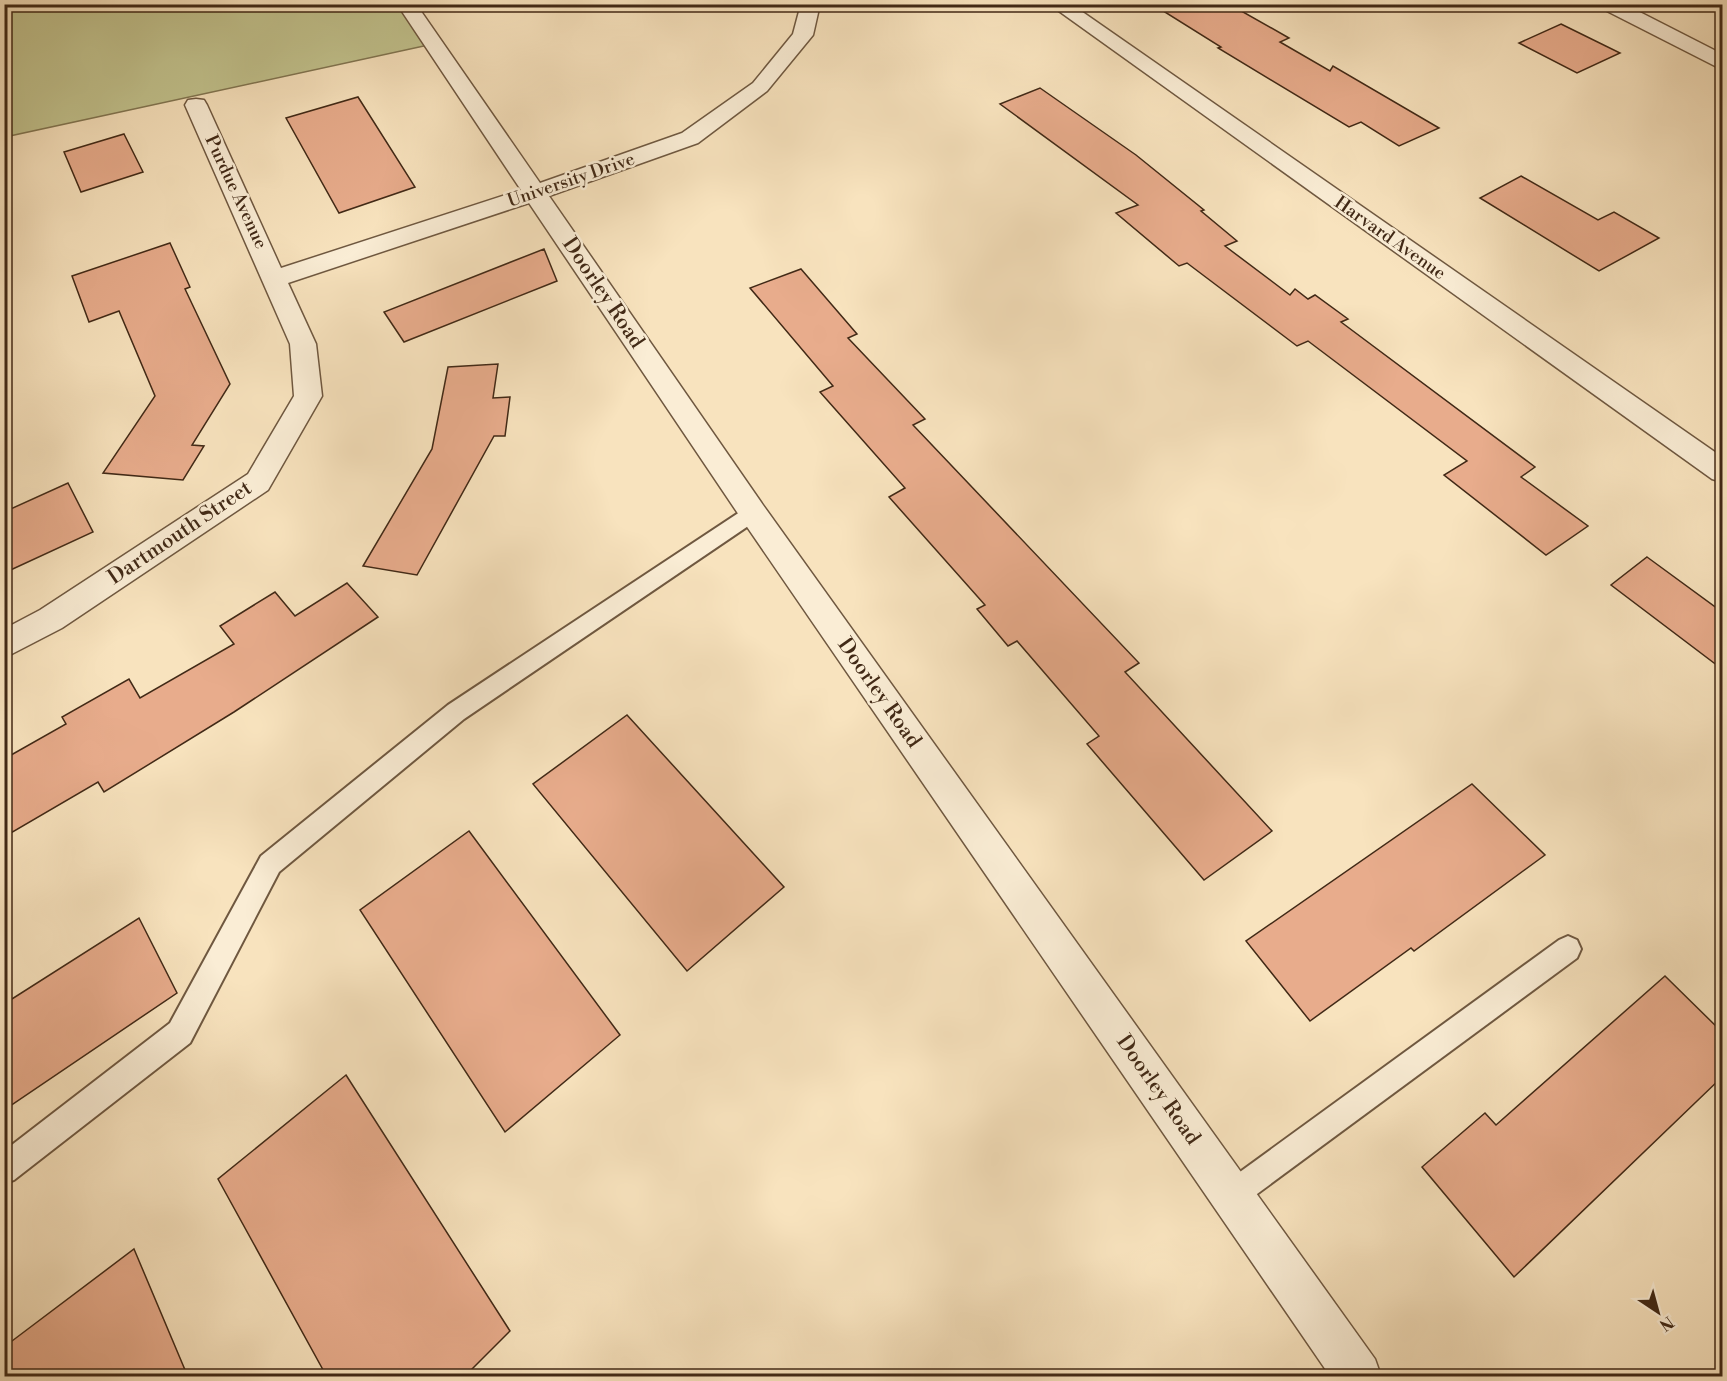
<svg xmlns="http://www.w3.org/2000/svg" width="1727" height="1381" viewBox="0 0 1727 1381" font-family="'Libre Bodoni',serif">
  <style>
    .green { fill: #c2c38e; stroke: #827652; stroke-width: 1.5 }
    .building { fill: #e8ac8c; stroke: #412916; stroke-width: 1.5 }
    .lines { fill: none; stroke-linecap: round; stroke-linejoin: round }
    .service-casing { stroke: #6f5840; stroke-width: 4 }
    .minor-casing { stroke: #6f5840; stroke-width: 3 }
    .service { fill: #faedd5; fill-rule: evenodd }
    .minor { fill: #faedd5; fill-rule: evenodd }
    .labels { text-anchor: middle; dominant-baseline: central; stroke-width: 5; stroke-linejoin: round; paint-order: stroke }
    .far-street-label { font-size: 18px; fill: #412916; stroke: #faedd5 }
    .street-label { font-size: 21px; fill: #412916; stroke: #faedd5 }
  </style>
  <rect width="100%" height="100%" fill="#f8e3be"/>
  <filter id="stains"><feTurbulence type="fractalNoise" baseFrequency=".00333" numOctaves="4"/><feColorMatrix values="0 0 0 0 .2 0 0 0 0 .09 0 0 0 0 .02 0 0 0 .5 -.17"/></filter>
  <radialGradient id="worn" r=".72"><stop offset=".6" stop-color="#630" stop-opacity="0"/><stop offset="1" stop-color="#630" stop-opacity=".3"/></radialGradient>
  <polygon class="green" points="4,5 406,5 433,44 5,137"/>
  <g class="building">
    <polygon points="1152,4 1229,4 1289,38 1280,42 1330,71 1333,66 1439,128 1399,146 1361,122 1349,127 1218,48 1221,47"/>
    <polygon points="1561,24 1620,53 1577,73 1519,43"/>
    <polygon points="1040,88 1136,155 1204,210 1201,211 1237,241 1225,246 1290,295 1295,289 1308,299 1315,295 1348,319 1341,322 1535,467 1521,477 1588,526 1546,555 1444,475 1467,461 1308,341 1297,346 1187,263 1179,266 1116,213 1138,205 1000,104"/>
    <polygon points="358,97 415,187 339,213 286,118"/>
    <polygon points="124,134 143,172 81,192 64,152"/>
    <polygon points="1521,176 1598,220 1614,212 1659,238 1599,271 1480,198"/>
    <polygon points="170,243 190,287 185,289 230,384 192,445 204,446 183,480 103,473 155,396 119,311 89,322 72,276"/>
    <polygon points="544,249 557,281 404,342 384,312"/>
    <polygon points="801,269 857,334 848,338 925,419 913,425 1139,663 1125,672 1272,831 1204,880 1087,744 1099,736 1017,641 1008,646 977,609 985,605 889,497 905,488 820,392 833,386 750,288"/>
    <polygon points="498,364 493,398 510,397 505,436 494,436 417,575 363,566 432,449 448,367"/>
    <polygon points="68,483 93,532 4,573 4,512"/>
    <polygon points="1647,557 1722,612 1722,669 1611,585"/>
    <polygon points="347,583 378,617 234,712 104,792 98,782 4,837 4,759 66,724 62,717 129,679 140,698 234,644 220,626 275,592 295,616"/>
    <polygon points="627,715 784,887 687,971 533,784"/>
    <polygon points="1472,784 1545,855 1414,951 1411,948 1310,1021 1246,941"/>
    <polygon points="469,831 620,1035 505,1132 360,910"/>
    <polygon points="139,918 177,993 4,1110 4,1004"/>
    <polygon points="1665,976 1722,1032 1722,1077 1514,1277 1422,1167 1485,1113 1496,1125"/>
    <polygon points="346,1075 510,1331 464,1377 327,1377 218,1179"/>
    <polygon points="134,1249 188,1377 4,1377 4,1347"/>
  </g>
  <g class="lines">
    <g class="service-casing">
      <g id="service">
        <polygon points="753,505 760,508 763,513 760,518 464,719 279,872 190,1043 14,1180 4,1184 4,1151 170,1023 261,856 448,705 746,508"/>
        <polygon points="1568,936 1577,940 1581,949 1577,958 1242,1205 1232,1210 1222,1205 1217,1195 1222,1185 1559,940"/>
      </g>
    </g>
    <g class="minor-casing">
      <g id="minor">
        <polygon points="397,4 416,4 540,183 682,133 753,83 793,34 801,4 820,4 813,35 767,91 698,143 549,196 763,505 1375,1359 1381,1376 1330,1376 743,521 529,203 288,283 316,344 322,396 268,490 62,628 4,658 4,629 40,610 248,474 294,396 290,344 185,105 188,100 196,99 204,100 207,105 281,268 521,190"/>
        <polygon points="1049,4 1071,4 1722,457 1722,482 1712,479"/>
        <polygon points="1599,4 1624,4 1722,54 1722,68 1715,66 1601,8"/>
      </g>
    </g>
    <use href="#service" class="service"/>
    <use href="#minor" class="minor"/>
  </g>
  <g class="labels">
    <g class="far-street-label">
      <text transform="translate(571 180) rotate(-19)">University Drive</text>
      <text transform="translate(236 192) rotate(65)">Purdue Avenue</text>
      <text transform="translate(1390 238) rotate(35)">Harvard Avenue</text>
    </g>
    <g class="street-label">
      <text transform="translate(603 293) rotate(56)">Doorley Road</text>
      <text transform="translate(180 533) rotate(-34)">Dartmouth Street</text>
      <text transform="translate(879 693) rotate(55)">Doorley Road</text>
      <text transform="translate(1158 1090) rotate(55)">Doorley Road</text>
    </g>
  </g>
  <rect width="1727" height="1381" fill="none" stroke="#f8e3be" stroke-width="24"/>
  <rect x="6" y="6" width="1715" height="1369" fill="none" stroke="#412916" stroke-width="3"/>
  <rect x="12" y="12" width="1703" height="1357" fill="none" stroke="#412916" stroke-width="1.5"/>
  <g transform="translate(1658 1312) rotate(144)" stroke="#faedd5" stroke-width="4.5" paint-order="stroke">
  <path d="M0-4.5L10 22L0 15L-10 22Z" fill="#412916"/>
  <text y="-9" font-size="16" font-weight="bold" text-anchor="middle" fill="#412916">N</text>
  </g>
  <rect width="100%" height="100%" filter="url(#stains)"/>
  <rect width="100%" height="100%" fill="url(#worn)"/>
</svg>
